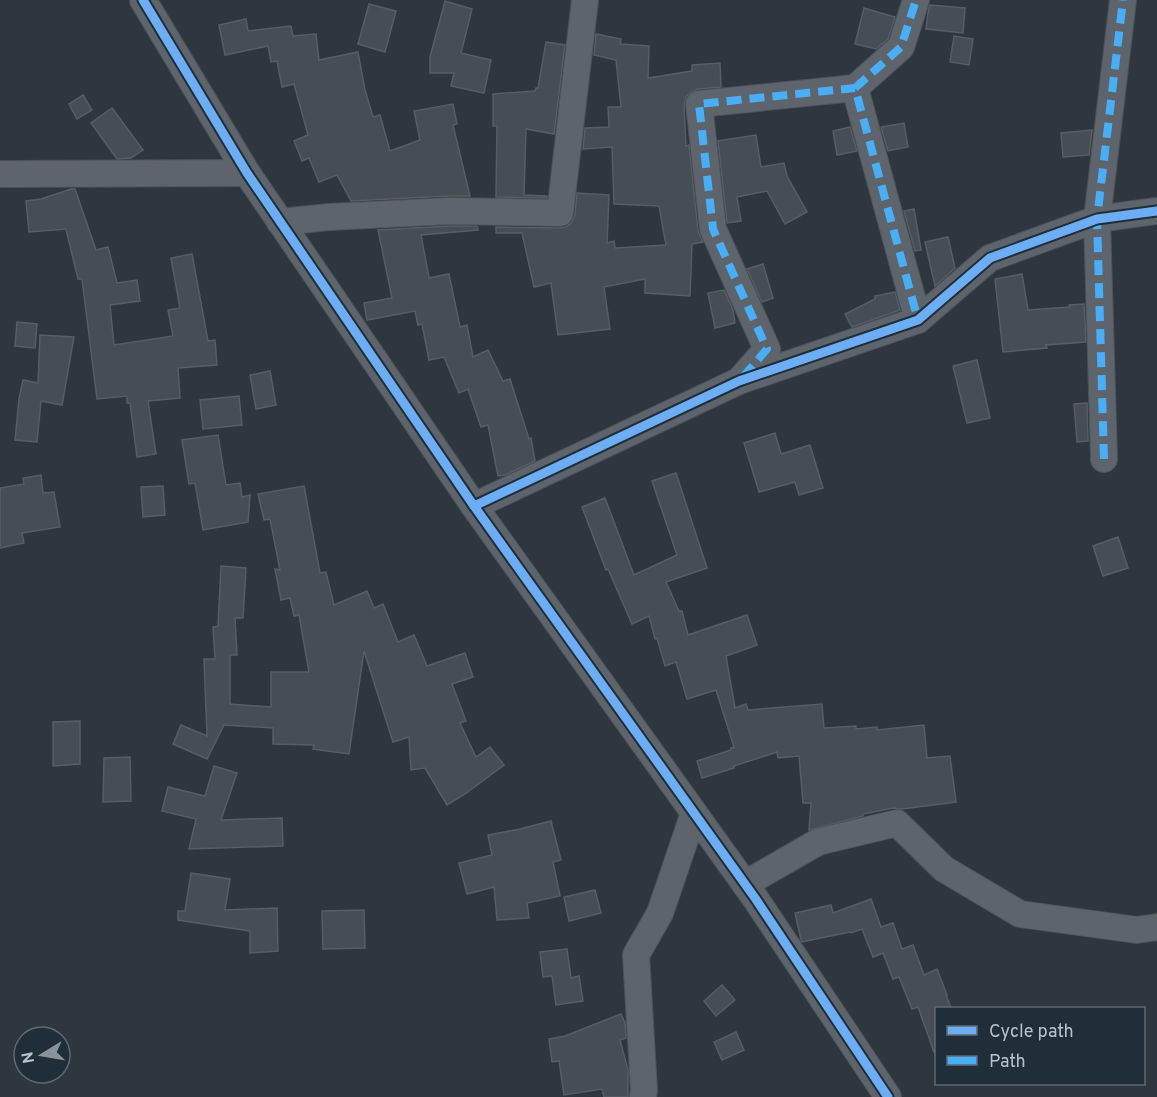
<svg xmlns="http://www.w3.org/2000/svg" width="1157" height="1097" viewBox="0 0 1157 1097" font-family="Overpass,sans-serif">
  <style>
    .building { fill: #464d54; stroke: #565e65; stroke-width: 1.5 }
    .lines { fill: none; stroke-linecap: round; stroke-linejoin: round }
    .minor-casing { stroke: #4c5258; stroke-width: 28 }
    .minor { stroke: #5e646b; stroke-width: 26 }
    .quiet { stroke: #49aef6; stroke-width: 8; stroke-dasharray: 15 8; stroke-linecap: butt }
    .cycleway-casing { stroke: #202e39; stroke-width: 13 }
    .cycleway { stroke: #6dadf4; stroke-width: 9 }
  </style>
  <rect width="100%" height="100%" fill="#2e363e"/>
  <g class="building">
    <polygon points="445,1 472,9 461,53 491,60 484,93 451,86 454,73 430,73 430,57"/>
    <polygon points="369,4 396,11 385,52 358,44"/>
    <polygon points="930,5 965,8 963,33 926,29 928,13"/>
    <polygon points="864,8 895,17 888,39 876,49 855,44"/>
    <polygon points="246,19 248,31 291,26 293,36 316,34 319,60 358,52 365,90 373,117 380,115 390,151 420,140 414,111 453,104 457,124 453,125 470,196 449,196 351,201 337,175 319,182 309,158 302,161 294,141 308,135 294,84 282,87 277,61 271,62 268,46 225,55 219,25"/>
    <polygon points="596,34 621,39 620,44 649,46 648,78 692,71 692,65 720,63 721,87 697,89 691,92 686,97 684,105 686,146 689,145 698,231 703,242 692,244 690,296 645,293 645,279 604,287 610,329 558,335 551,283 534,287 522,233 496,233 496,227 560,228 566,227 572,222 575,215 577,193 609,195 607,243 614,241 615,248 666,245 659,206 614,204 612,147 583,149 585,128 609,127 608,107 621,107 616,60 594,55"/>
    <polygon points="954,36 973,39 969,65 950,62"/>
    <polygon points="546,42 565,45 554,134 526,129 524,195 547,196 547,198 496,197 497,126 493,126 493,94 535,91 536,88 538,88"/>
    <polygon points="83,95 92,110 77,119 69,104"/>
    <polygon points="112,108 143,150 131,158 117,159 91,123"/>
    <polygon points="904,123 908,147 888,151 881,127"/>
    <polygon points="850,127 857,151 837,155 833,131"/>
    <polygon points="1092,130 1089,155 1063,157 1061,133"/>
    <polygon points="756,135 761,167 784,163 787,176 807,212 785,224 767,191 737,197 741,221 727,223 718,141"/>
    <polygon points="71,189 75,189 96,250 108,247 117,283 137,280 140,301 110,305 114,345 173,336 168,310 180,308 171,258 192,254 208,341 215,340 217,365 178,368 180,398 148,401 156,454 137,457 130,403 127,403 127,396 97,399 82,279 78,279 66,229 29,232 26,201 41,199"/>
    <polygon points="914,209 921,250 915,251 904,211"/>
    <polygon points="450,226 477,226 478,230 421,235 429,278 449,274 460,327 467,325 473,357 488,350 503,381 510,379 529,439 531,438 535,461 505,475 498,476 488,425 481,427 468,389 459,393 444,357 429,360 422,324 418,325 415,311 367,320 364,303 392,298 378,230"/>
    <polygon points="948,237 955,268 935,286 925,242"/>
    <polygon points="763,264 773,298 762,302 747,269"/>
    <polygon points="1022,274 1028,310 1070,307 1069,305 1084,304 1086,342 1046,345 1047,348 1003,352 995,279"/>
    <polygon points="724,290 733,310 735,323 715,328 708,293"/>
    <polygon points="895,292 900,310 852,327 845,314 875,299 875,296"/>
    <polygon points="17,322 37,324 35,348 15,346"/>
    <polygon points="40,335 74,337 62,405 41,401 37,442 15,440 19,399 23,380 38,383"/>
    <polygon points="977,360 990,418 967,423 953,366"/>
    <polygon points="270,371 276,405 256,409 250,375"/>
    <polygon points="239,396 242,425 203,429 200,400"/>
    <polygon points="1087,403 1088,441 1077,442 1074,404"/>
    <polygon points="775,433 781,454 810,445 823,488 799,495 795,482 759,492 744,443"/>
    <polygon points="218,435 226,485 240,483 242,497 250,495 248,522 203,530 195,483 189,484 182,440"/>
    <polygon points="676,473 707,568 666,582 679,611 682,611 688,635 747,615 757,645 726,656 735,708 746,704 748,710 822,704 824,728 856,726 856,729 877,727 877,730 924,725 927,758 950,756 956,802 902,809 893,808 863,814 863,816 809,830 811,803 803,803 799,756 778,758 777,752 734,766 734,768 702,778 697,761 731,750 731,748 734,747 716,690 687,699 676,662 665,666 657,638 655,639 649,616 632,624 608,569 606,570 582,507 605,498 634,575 677,555 652,481"/>
    <polygon points="41,475 43,493 54,492 60,527 22,533 24,543 0,548 0,488 24,484 23,478"/>
    <polygon points="163,486 165,515 143,517 141,487"/>
    <polygon points="304,486 320,573 326,572 334,605 367,591 374,608 383,604 398,642 414,635 427,666 465,653 473,677 452,684 466,721 460,723 476,757 490,747 504,765 465,794 447,805 425,768 411,770 409,737 393,742 364,651 349,754 313,749 314,745 273,744 273,728 224,725 207,759 173,744 181,725 207,736 204,659 215,659 213,627 218,626 221,566 246,568 243,618 235,618 237,655 230,655 230,704 271,707 271,672 309,672 299,615 294,616 290,598 281,600 275,569 280,570 271,524 270,519 264,520 258,494"/>
    <polygon points="1118,537 1128,568 1103,576 1093,546"/>
    <polygon points="80,721 80,764 53,766 53,722"/>
    <polygon points="130,757 131,801 103,802 104,758"/>
    <polygon points="214,766 237,773 221,820 282,818 283,846 189,849 196,819 162,811 168,787 205,796"/>
    <polygon points="551,821 561,860 553,862 560,896 527,903 529,918 497,920 494,887 467,894 459,863 492,855 488,835 520,829"/>
    <polygon points="191,873 230,879 225,910 277,908 278,951 250,953 250,931 178,920 178,911 185,911"/>
    <polygon points="595,890 601,913 569,921 564,897"/>
    <polygon points="871,899 881,927 893,923 902,949 913,945 924,975 937,969 947,995 946,995 951,1008 936,1008 936,1052 934,1052 918,1007 912,1009 899,977 893,979 883,953 873,957 862,929 851,933 850,932 802,942 801,940 795,913 831,905 833,913"/>
    <polygon points="364,910 365,948 323,949 322,911"/>
    <polygon points="567,949 571,978 579,976 583,1001 556,1005 552,976 543,977 540,952"/>
    <polygon points="722,985 735,1000 716,1016 704,1001"/>
    <polygon points="621,1014 625,1023 626,1038 620,1040 628,1070 628,1097 604,1097 602,1089 564,1095 559,1061 552,1062 549,1039 565,1036"/>
    <polygon points="736,1032 744,1050 722,1060 714,1042"/>
  </g>
  <g class="lines">
    <g class="minor-casing">
      <g id="minor">
        <polyline points="143,0 247,173 474,506 755,898 888,1097"/>
        <polyline points="855,88 901,47 916,0"/>
        <polyline points="0,174 247,173"/>
        <polyline points="280,222 329,217 450,211 560,213 585,0"/>
        <polyline points="739,381 767,349 713,229 699,104 855,88 918,320"/>
        <polyline points="1104,459 1097,219 1123,0"/>
        <polyline points="474,506 739,381 918,320 990,258 1097,219 1157,211"/>
        <polyline points="745,884 818,842 897,823 944,869 1020,914 1137,930 1157,927"/>
        <polyline points="643,1097 644,1090 636,955 660,913 694,813"/>
      </g>
    </g>
    <use href="#minor" class="minor"/>
    <g class="quiet">
      <polyline points="855,88 901,47 916,0"/>
      <polyline points="743,377 767,349 713,229 699,104 855,88 918,320"/>
      <polyline points="1104,459 1097,219 1123,0"/>
    </g>
    <g class="cycleway-casing">
      <g id="cycleway">
        <polyline points="143,0 247,173 474,506 755,898 888,1097"/>
        <polyline points="474,506 739,381 918,320 990,258 1097,219 1157,211"/>
      </g>
    </g>
    <use href="#cycleway" class="cycleway"/>
  </g>
  <rect x="935" y="1007" width="210" height="78" fill="#202e39" stroke="#5d6a74" stroke-width="1.5"/>
  <rect x="947" y="1026" width="30" height="9" fill="#6dadf4" stroke="#5d6a74" stroke-width="1.5"/>
  <text x="989" y="1037" font-size="18" fill="#b9c3cd">Cycle path</text>
  <rect x="947" y="1056" width="30" height="9" fill="#49aef6" stroke="#5d6a74" stroke-width="1.5"/>
  <text x="989" y="1067" font-size="18" fill="#b9c3cd">Path</text>
  <g transform="translate(42 1055) rotate(259)"><circle r="28" fill="#202e39" stroke="#5d6a74" stroke-width="1.5"/>
  <path d="M0-4.5L10 22L0 15L-10 22Z" fill="#88929b"/>
  <text y="-9" font-size="16" font-weight="bold" text-anchor="middle" fill="#b9c3cd">N</text>
  </g>
</svg>
